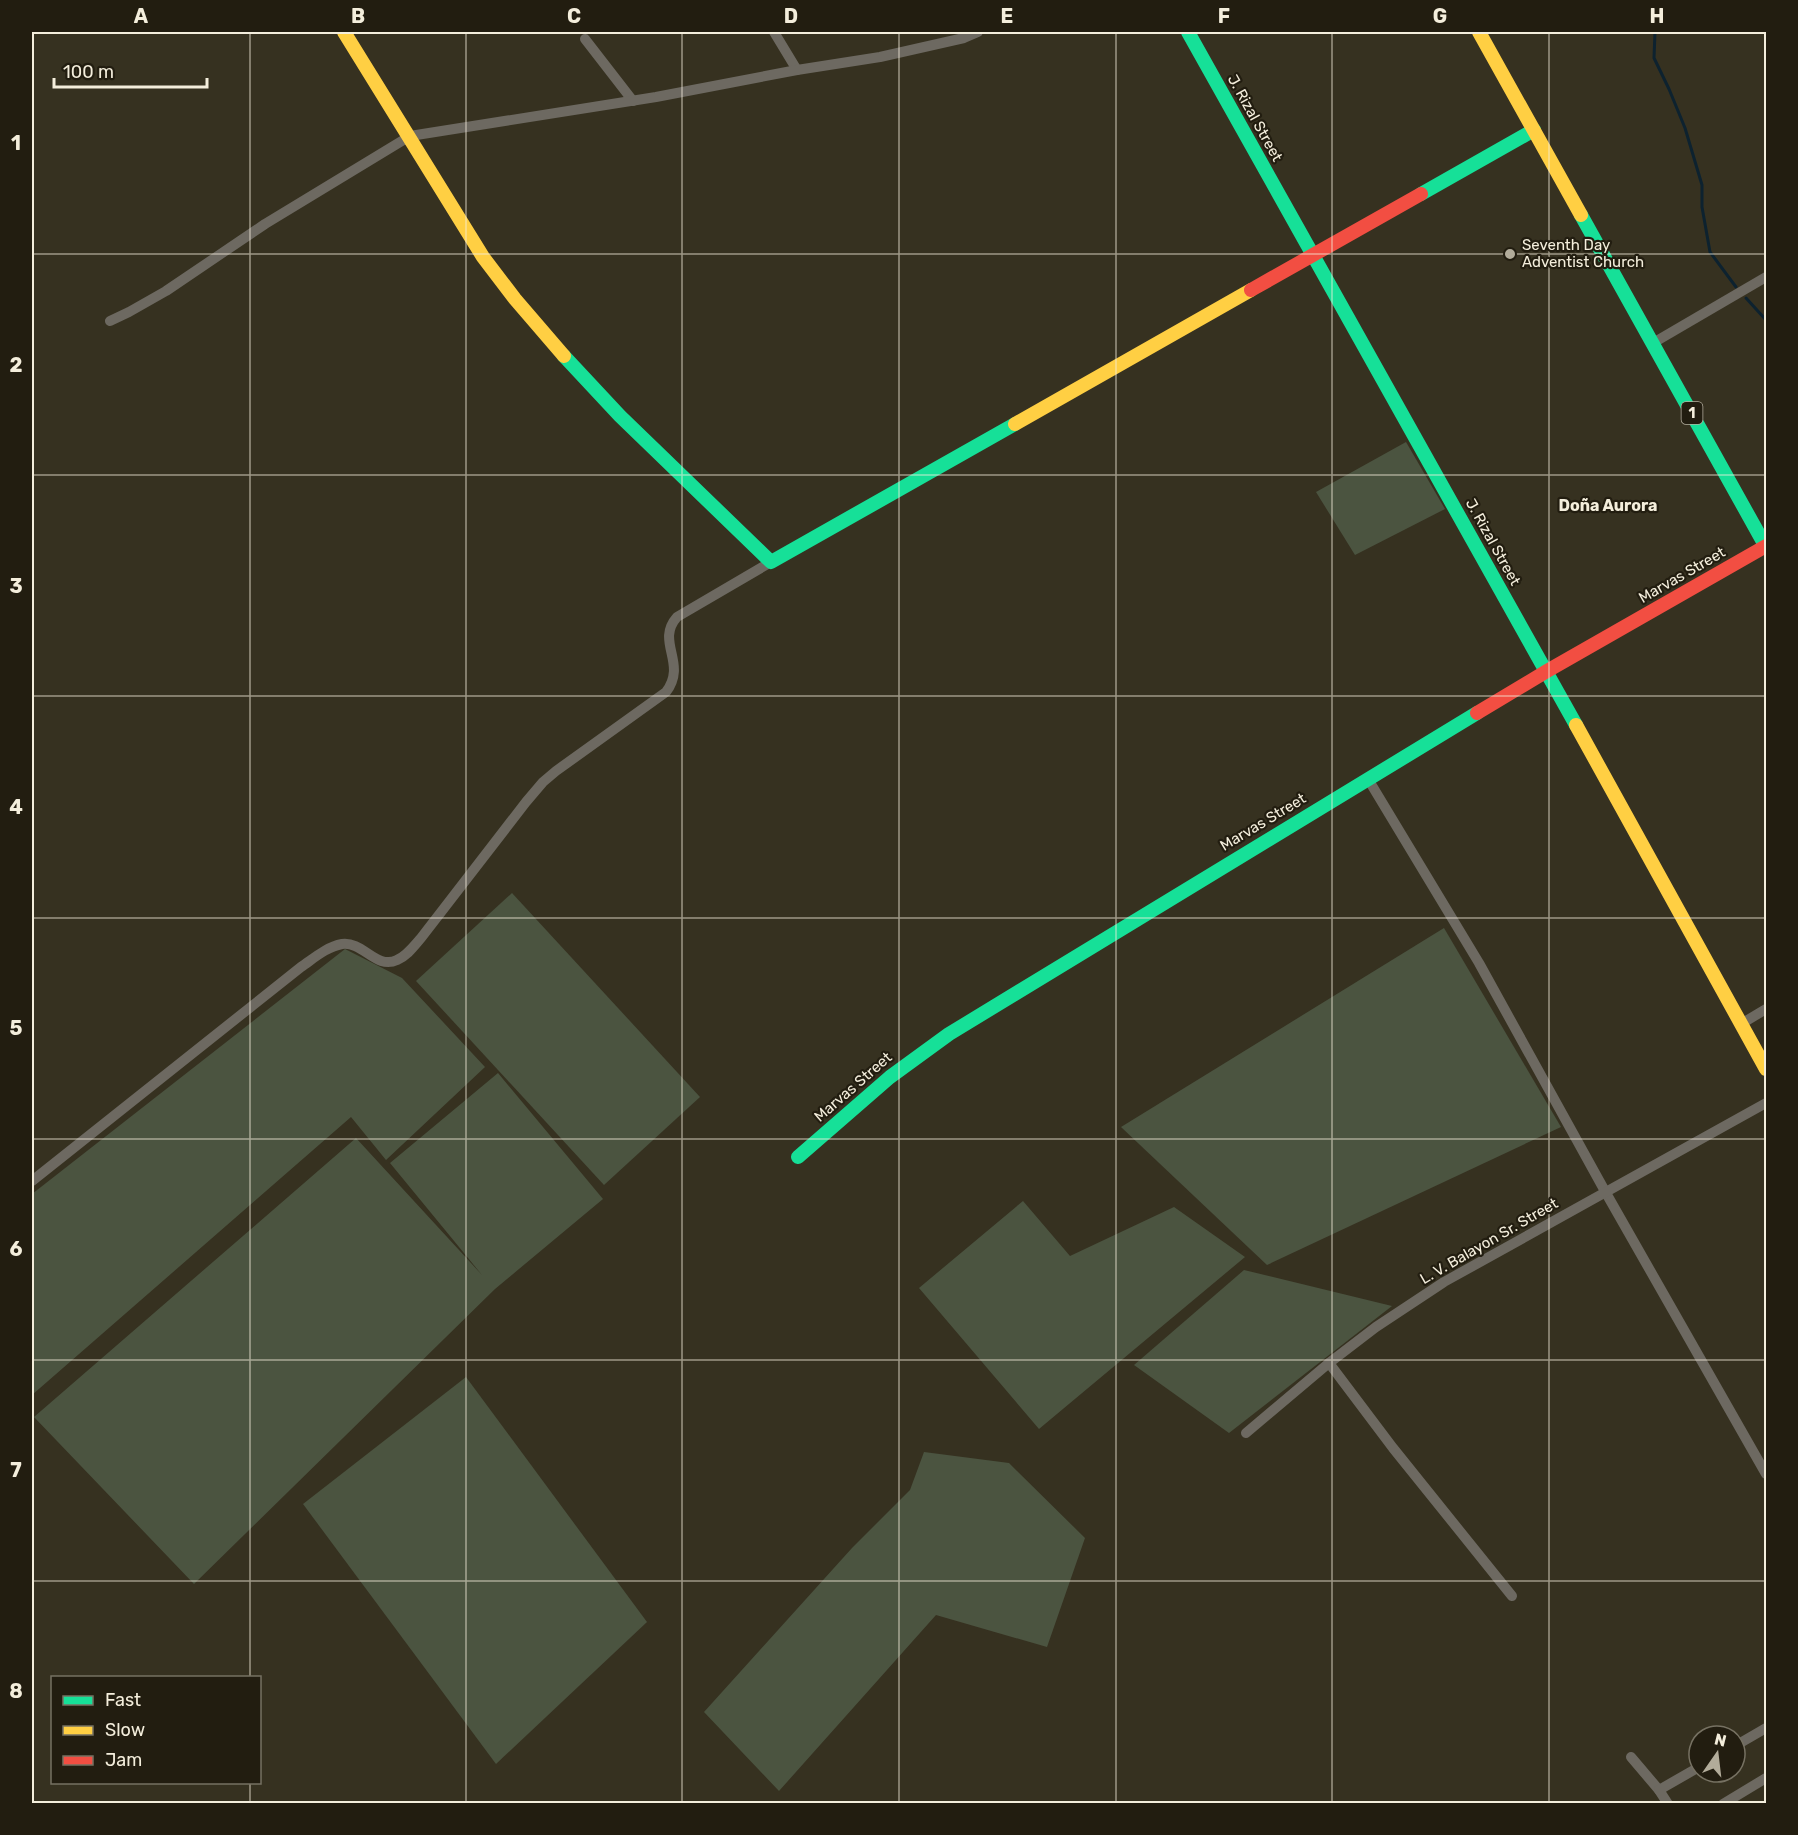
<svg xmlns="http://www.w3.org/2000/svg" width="1798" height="1835" viewBox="0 0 1798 1835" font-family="Rubik,sans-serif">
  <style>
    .green { fill: #4b5440 }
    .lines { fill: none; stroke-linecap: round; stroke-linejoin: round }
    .stream { stroke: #0d222f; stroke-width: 3 }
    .street { stroke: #6d6961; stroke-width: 10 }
    .fast { stroke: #16e098; stroke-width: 14 }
    .slow { stroke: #ffcf43; stroke-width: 14 }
    .jam { stroke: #f24e42; stroke-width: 14 }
    .grid { fill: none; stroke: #f4eedc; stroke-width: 1.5; stroke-opacity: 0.55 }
    .poi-dot { fill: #b2ac9a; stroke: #221d10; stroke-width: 2 }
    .labels { text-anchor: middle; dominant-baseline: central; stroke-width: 4.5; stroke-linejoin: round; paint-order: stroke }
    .shield { fill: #221d10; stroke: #b5af9f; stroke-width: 1.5 }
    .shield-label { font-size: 14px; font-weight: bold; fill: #f4eedc }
    .street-label { font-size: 15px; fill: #f4eedc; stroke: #221d10 }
    .poi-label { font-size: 15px; fill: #f4eedc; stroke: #221d10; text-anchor: start }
    .neighbourhood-label { font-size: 16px; font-weight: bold; fill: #f4eedc; stroke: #221d10 }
    .neatline { fill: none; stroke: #f4eedc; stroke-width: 2 }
    .grid-label { font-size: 20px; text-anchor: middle; font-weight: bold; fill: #f4eedc }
  </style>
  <rect width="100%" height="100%" fill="#363120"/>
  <g class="green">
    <polygon points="1406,442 1445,509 1355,555 1316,492"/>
    <polygon points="512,893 700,1097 604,1185 416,981"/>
    <polygon points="1444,928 1561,1127 1267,1265 1121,1127"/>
    <polygon points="345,949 402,978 485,1067 386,1160 351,1117 32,1395 32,1194"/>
    <polygon points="498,1073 603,1199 495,1289 194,1584 34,1417 356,1138 482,1275 390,1163"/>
    <polygon points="1023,1201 1070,1256 1174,1207 1245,1257 1039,1429 919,1288"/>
    <polygon points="1244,1270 1392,1306 1229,1433 1134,1365"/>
    <polygon points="466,1377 647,1622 496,1764 303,1504"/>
    <polygon points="924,1452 1009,1463 1085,1538 1047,1647 936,1615 779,1791 704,1712 852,1548 910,1490"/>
  </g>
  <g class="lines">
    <g class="stream">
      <polyline points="1655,32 1654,58 1669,89 1685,128 1702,185 1702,207 1710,252 1736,287"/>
      <polyline points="1746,298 1766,320"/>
    </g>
    <g class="street">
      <polyline points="774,32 797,70"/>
      <polyline points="585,39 633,101"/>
      <polyline points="110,321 129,312 166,291 265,224 410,136 656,97 797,70 880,57 964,38 978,32"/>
      <polyline points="1653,343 1766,277"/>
      <polyline points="1368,779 1479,963 1606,1193 1766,1474"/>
      <polyline points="1741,1024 1766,1009"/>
      <path d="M32 1181 301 967C313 959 326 947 342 944 363 941 376 970 397 960 407 956 414 946 421 938L526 802 543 782 556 771 666 692C688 663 655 642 677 617L771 562"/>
      <polyline points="1329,1363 1393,1448 1512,1596"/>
      <polyline points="1246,1433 1329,1363 1376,1327 1444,1282 1766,1103"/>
      <polyline points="1735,1746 1766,1728"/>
      <polyline points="1631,1757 1659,1790"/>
      <polyline points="1668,1804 1659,1790 1699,1767"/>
      <polyline points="1723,1804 1766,1778"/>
    </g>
    <g class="fast">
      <polyline points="1188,32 1576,725"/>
      <polyline points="1421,194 1534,130"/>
      <polyline points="1581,215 1766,547"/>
      <polyline points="564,356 620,416 771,562 1015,424"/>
      <polyline points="798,1157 890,1077 949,1034 1477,713"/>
    </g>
    <g class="slow">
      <polyline points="344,32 483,257 515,299 564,356"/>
      <polyline points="1479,32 1581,215"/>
      <polyline points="1015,424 1251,290"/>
      <polyline points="1576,725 1766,1069"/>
    </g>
    <g class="jam">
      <polyline points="1251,290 1421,194"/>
      <polyline points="1477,713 1547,671 1766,546"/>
    </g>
  </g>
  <path class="grid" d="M250 32V1678M466 32V1804M682 32V1804M899 32V1804M1116 32V1804M1332 32V1804M1549 32V1804M32 254H1766M32 475H1766M32 696H1766M32 918H1766M32 1139H1766M32 1360H1766M32 1581H1766M250 1782V1804"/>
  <circle class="poi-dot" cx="1510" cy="254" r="6"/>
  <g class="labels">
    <rect class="shield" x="1681.5" y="402" width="21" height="22" rx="4.5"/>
    <g class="shield-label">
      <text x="1692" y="413">1</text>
    </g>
    <g class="street-label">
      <text transform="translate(1255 118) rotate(61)">J. Rizal Street</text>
      <text transform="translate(1493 542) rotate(61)">J. Rizal Street</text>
      <text transform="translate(1682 575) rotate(-30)">Marvas Street</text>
      <text transform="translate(1263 822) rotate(-31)">Marvas Street</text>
      <text transform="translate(853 1087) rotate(-41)">Marvas Street</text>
      <text transform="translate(1489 1241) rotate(-30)">L. V. Balayon Sr. Street</text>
    </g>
    <g class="poi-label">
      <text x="1522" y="245">Seventh Day<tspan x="1522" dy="17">Adventist Church</tspan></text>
    </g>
    <g class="neighbourhood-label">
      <text x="1608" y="505">Doña Aurora</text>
    </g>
  </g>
  <rect width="1798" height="1835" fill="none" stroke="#221d10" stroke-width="66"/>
  <rect x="51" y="1676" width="210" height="108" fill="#221d10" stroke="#767162" stroke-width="1.5"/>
  <rect x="63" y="1696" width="30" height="9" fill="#16e098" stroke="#767162" stroke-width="1.5"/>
  <text x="105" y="1706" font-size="18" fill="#f4eedc">Fast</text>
  <rect x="63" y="1726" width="30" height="9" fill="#ffcf43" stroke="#767162" stroke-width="1.5"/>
  <text x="105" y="1736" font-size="18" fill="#f4eedc">Slow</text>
  <rect x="63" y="1756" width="30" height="9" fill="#f24e42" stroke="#767162" stroke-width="1.5"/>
  <text x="105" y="1766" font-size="18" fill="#f4eedc">Jam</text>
  <g transform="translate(1717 1754) rotate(14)"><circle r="28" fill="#221d10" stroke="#767162" stroke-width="1.5"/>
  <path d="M0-4.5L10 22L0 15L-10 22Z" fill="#b2ac9a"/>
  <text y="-9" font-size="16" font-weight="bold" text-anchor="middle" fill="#f4eedc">N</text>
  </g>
  <path d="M54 78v9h153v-9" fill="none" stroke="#f4eedc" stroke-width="3"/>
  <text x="63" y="78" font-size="18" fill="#f4eedc" stroke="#221d10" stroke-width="4.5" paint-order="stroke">100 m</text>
  <rect x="33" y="33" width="1732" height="1769" class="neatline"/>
  <g class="grid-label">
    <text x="141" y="23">A</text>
    <text x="358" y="23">B</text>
    <text x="574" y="23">C</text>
    <text x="791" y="23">D</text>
    <text x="1007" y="23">E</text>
    <text x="1224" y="23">F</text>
    <text x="1440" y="23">G</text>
    <text x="1657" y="23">H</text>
    <text x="16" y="150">1</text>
    <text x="16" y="372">2</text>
    <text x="16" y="593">3</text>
    <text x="16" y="814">4</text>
    <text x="16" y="1035">5</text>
    <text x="16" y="1256">6</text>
    <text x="16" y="1477">7</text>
    <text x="16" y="1698">8</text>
  </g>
</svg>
